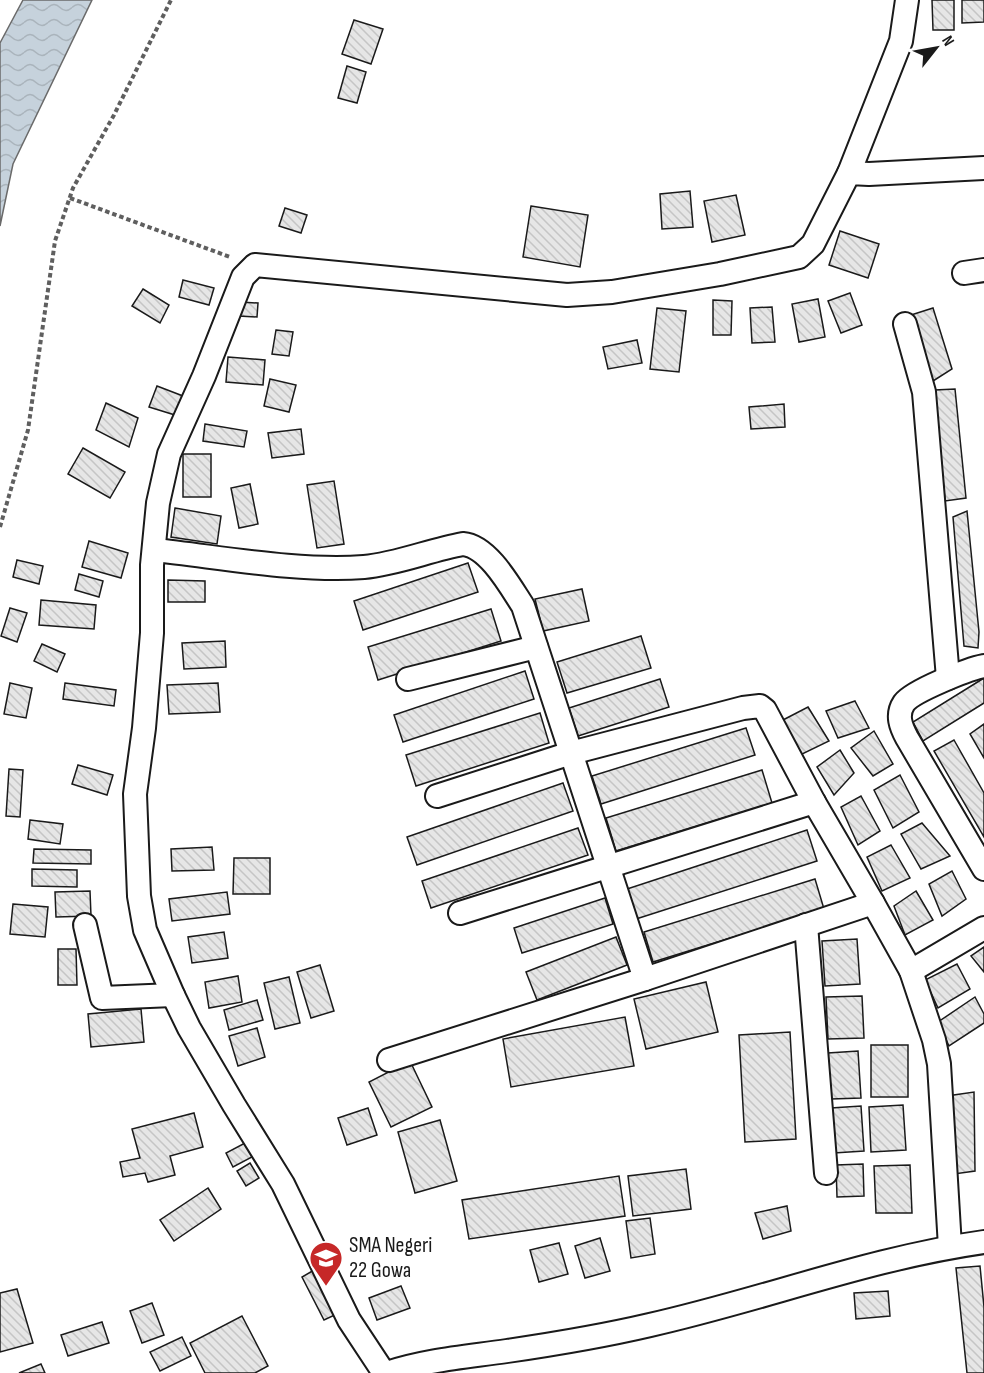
<svg xmlns="http://www.w3.org/2000/svg" width="984" height="1373" viewBox="0 0 984 1373" font-family="'Sofia Sans Condensed',sans-serif">
  <style>
    .water { fill: url(#water-waves); stroke: #6a6a6a; stroke-width: 1.5 }
    .building { fill: url(#building-back-hatch); stroke: #1a1a1a; stroke-width: 1.5 }
    .lines { fill: none; stroke-linecap: round; stroke-linejoin: round }
    .street-casing { stroke: #1a1a1a; stroke-width: 26 }
    .path { stroke: #5f5f5f; stroke-width: 4; stroke-dasharray: 4.5 3; stroke-linecap: butt }
    .street { stroke: #fff; stroke-width: 22 }
    .labels { text-anchor: middle; dominant-baseline: central; stroke-width: 4.5; stroke-linejoin: round; paint-order: stroke }
    .poi-label { font-size: 22px; fill: #1a1a1a; stroke: #fff; text-anchor: start }
  </style>
  <defs>
    <pattern id="water-waves" width="16" height="10" patternUnits="userSpaceOnUse" patternTransform="scale(1.5)"><rect width="16" height="10" fill="#c6d2dc"/><path d="M0 5q4-4 8 0t8 0" fill="none" stroke="#aab4bc"/></pattern>
    <pattern id="building-back-hatch" width="6" height="6" patternUnits="userSpaceOnUse" patternTransform="scale(1.5)"><rect width="6" height="6" fill="#e6e6e6"/><path d="M-1 5l2 2M0 0l6 6M5-1l2 2" fill="none" stroke="#c5c5c5"/></pattern>
  </defs>
  <rect width="100%" height="100%" fill="#fff"/>
  <polygon class="water" points="23,0 92,0 13,164 0,226 0,43"/>
  <g class="building">
    <polygon points="932,0 954,0 954,30 933,30"/>
    <polygon points="962,0 984,0 984,22 962,23"/>
    <polygon points="354,20 383,29 371,64 342,54"/>
    <polygon points="347,66 366,72 357,103 338,98"/>
    <polygon points="690,191 693,227 662,229 660,194"/>
    <polygon points="736,195 745,235 712,242 704,201"/>
    <polygon points="531,206 588,215 580,267 523,257"/>
    <polygon points="285,208 307,215 301,233 279,226"/>
    <polygon points="840,231 879,244 868,278 829,265"/>
    <polygon points="183,280 214,288 209,305 179,297"/>
    <polygon points="143,289 169,305 160,323 132,306"/>
    <polygon points="850,293 862,325 841,333 828,301"/>
    <polygon points="818,299 825,337 799,342 792,304"/>
    <polygon points="713,300 732,301 731,335 713,335"/>
    <polygon points="240,302 258,303 257,317 239,316"/>
    <polygon points="772,307 775,342 752,343 750,308"/>
    <polygon points="657,308 686,311 679,372 650,369"/>
    <polygon points="933,308 952,369 933,381 911,315"/>
    <polygon points="276,330 293,332 289,356 272,354"/>
    <polygon points="637,340 642,363 608,369 603,347"/>
    <polygon points="228,357 265,360 263,385 226,382"/>
    <polygon points="270,379 296,385 289,412 264,406"/>
    <polygon points="157,386 183,396 175,415 149,407"/>
    <polygon points="955,389 966,498 945,501 935,390"/>
    <polygon points="106,403 138,418 129,447 96,430"/>
    <polygon points="784,404 785,427 751,429 749,407"/>
    <polygon points="205,424 247,431 244,447 203,441"/>
    <polygon points="301,429 304,454 272,458 268,433"/>
    <polygon points="83,448 125,472 110,498 68,474"/>
    <rect x="183" y="454" width="28" height="43"/>
    <polygon points="334,481 344,544 317,548 307,485"/>
    <polygon points="250,484 258,524 239,528 231,488"/>
    <polygon points="175,508 221,516 217,544 171,537"/>
    <polygon points="967,511 979,632 978,648 964,646 953,517"/>
    <polygon points="89,541 128,553 121,578 82,567"/>
    <polygon points="17,560 43,566 39,584 13,577"/>
    <polygon points="468,563 478,592 363,630 354,601"/>
    <polygon points="79,574 103,581 99,597 75,590"/>
    <polygon points="168,580 205,581 205,602 168,602"/>
    <polygon points="582,589 589,621 543,631 535,599"/>
    <polygon points="41,600 96,605 94,629 39,625"/>
    <polygon points="10,608 27,613 17,642 1,636"/>
    <polygon points="491,609 501,641 378,680 368,647"/>
    <polygon points="641,636 651,668 567,693 557,662"/>
    <polygon points="225,641 226,667 184,669 182,643"/>
    <polygon points="42,644 65,654 57,672 34,661"/>
    <polygon points="525,671 534,699 403,742 394,715"/>
    <polygon points="984,678 984,703 923,741 913,722"/>
    <polygon points="660,679 669,707 578,736 569,708"/>
    <polygon points="10,683 32,688 26,718 4,714"/>
    <polygon points="65,683 116,690 114,706 63,699"/>
    <polygon points="218,683 220,712 169,714 167,685"/>
    <polygon points="855,701 869,728 838,738 826,711"/>
    <polygon points="808,707 829,741 794,758 783,720"/>
    <polygon points="540,713 549,743 416,786 406,755"/>
    <polygon points="984,724 984,758 970,734"/>
    <polygon points="746,728 755,755 601,804 592,776"/>
    <polygon points="874,731 893,764 873,776 851,748"/>
    <polygon points="954,740 984,793 984,837 934,751"/>
    <polygon points="840,750 854,773 834,795 817,767"/>
    <polygon points="78,765 113,775 107,795 72,784"/>
    <polygon points="9,769 23,770 20,817 6,816"/>
    <polygon points="762,770 772,803 616,851 606,818"/>
    <polygon points="900,775 919,812 893,828 874,790"/>
    <polygon points="563,783 573,811 417,865 407,837"/>
    <polygon points="861,796 880,831 858,845 841,807"/>
    <polygon points="30,820 63,824 60,844 28,839"/>
    <polygon points="922,823 950,856 921,869 901,834"/>
    <polygon points="578,828 588,855 431,908 422,881"/>
    <polygon points="807,830 817,861 636,919 627,889"/>
    <polygon points="891,845 910,878 882,891 867,857"/>
    <polygon points="212,847 214,870 172,871 171,849"/>
    <polygon points="34,849 91,850 91,864 33,863"/>
    <polygon points="234,858 270,858 270,894 233,894"/>
    <polygon points="32,869 77,870 77,887 32,886"/>
    <polygon points="952,871 966,899 942,916 929,884"/>
    <polygon points="815,879 824,909 653,962 644,932"/>
    <polygon points="90,891 91,916 56,917 55,892"/>
    <polygon points="916,891 933,920 905,935 894,906"/>
    <polygon points="227,892 230,914 172,921 169,899"/>
    <polygon points="605,898 613,924 522,953 514,928"/>
    <polygon points="13,904 48,907 45,937 10,934"/>
    <polygon points="224,932 228,958 192,963 188,937"/>
    <polygon points="616,937 627,965 537,1000 526,972"/>
    <polygon points="857,939 860,984 825,986 822,941"/>
    <polygon points="984,947 984,972 971,956"/>
    <polygon points="58,949 76,949 77,985 58,985"/>
    <polygon points="957,964 970,989 938,1008 925,980"/>
    <polygon points="320,965 334,1011 311,1018 297,972"/>
    <polygon points="238,976 242,1002 209,1008 205,982"/>
    <polygon points="289,977 300,1023 275,1029 264,983"/>
    <polygon points="706,982 718,1032 646,1049 634,999"/>
    <polygon points="862,996 864,1038 828,1039 826,997"/>
    <polygon points="975,997 984,1014 984,1023 949,1046 938,1022"/>
    <polygon points="257,1000 263,1020 229,1030 224,1010"/>
    <polygon points="141,1009 144,1042 91,1047 88,1014"/>
    <polygon points="625,1017 634,1066 511,1087 503,1039"/>
    <polygon points="257,1028 265,1057 238,1066 229,1036"/>
    <polygon points="790,1032 796,1139 745,1142 739,1035"/>
    <rect x="871" y="1045" width="37" height="52"/>
    <polygon points="858,1051 861,1098 831,1099 828,1053"/>
    <polygon points="410,1061 432,1107 391,1127 369,1082"/>
    <polygon points="974,1092 975,1171 954,1174 947,1096"/>
    <polygon points="903,1105 906,1150 871,1152 869,1107"/>
    <polygon points="861,1106 864,1151 834,1153 831,1108"/>
    <polygon points="368,1108 377,1135 347,1145 338,1118"/>
    <polygon points="194,1113 203,1147 170,1156 175,1175 148,1182 145,1173 123,1177 120,1162 140,1158 132,1129"/>
    <polygon points="440,1120 457,1181 415,1193 398,1132"/>
    <polygon points="245,1143 252,1157 233,1167 226,1153"/>
    <polygon points="250,1163 259,1178 246,1186 237,1171"/>
    <polygon points="863,1164 864,1196 837,1197 836,1165"/>
    <polygon points="910,1165 912,1213 876,1213 874,1166"/>
    <polygon points="686,1169 691,1209 633,1216 628,1176"/>
    <polygon points="619,1176 625,1216 469,1239 462,1200"/>
    <polygon points="208,1188 221,1209 174,1241 160,1220"/>
    <polygon points="787,1206 791,1231 763,1239 755,1213"/>
    <polygon points="650,1218 655,1254 631,1258 626,1221"/>
    <polygon points="600,1238 610,1271 585,1278 575,1246"/>
    <polygon points="559,1243 568,1274 539,1282 530,1250"/>
    <polygon points="980,1266 984,1307 984,1373 967,1373 956,1268"/>
    <polygon points="314,1270 337,1314 324,1320 302,1277"/>
    <polygon points="401,1286 410,1308 377,1320 369,1298"/>
    <polygon points="17,1289 33,1343 0,1352 0,1293"/>
    <polygon points="888,1291 890,1316 856,1319 854,1293"/>
    <polygon points="152,1303 164,1335 142,1343 130,1311"/>
    <polygon points="242,1316 268,1366 255,1373 205,1373 190,1343"/>
    <polygon points="102,1322 109,1343 68,1356 61,1335"/>
    <polygon points="182,1337 191,1356 160,1371 150,1352"/>
    <polygon points="41,1364 45,1373 19,1373"/>
  </g>
  <g class="lines">
    <g class="street-casing">
      <g id="street">
        <polyline points="849,173 901,41 907,0"/>
        <polyline points="964,273 984,270"/>
        <polyline points="905,324 924,392 948,678"/>
        <path d="M154 550C220 557 299 572 364 567 397 564 430 550 463 544 488 546 510 586 523 606L645 979 873 903"/>
        <path d="M984 666C968 669 913 691 904 703 896 715 901 727 907 738L984 869"/>
        <polyline points="408,679 536,647"/>
        <polyline points="437,796 571,753 743,708 760,706 765,710 814,802 873,903 911,971 934,1040 939,1064 950,1247"/>
        <polyline points="460,913 814,802"/>
        <polyline points="85,925 102,998 173,995"/>
        <polyline points="806,925 826,1173"/>
        <polyline points="911,971 984,928"/>
        <polyline points="389,1060 645,979"/>
        <polyline points="384,1373 349,1320 283,1184 234,1105 189,1028 173,995 145,930 139,896 135,794 144,728 152,633 152,565 158,503 169,454 204,376 243,277 255,265 567,295 612,292 720,274 799,257 813,244 849,173 869,174 984,168"/>
        <path d="M387 1373C426 1360 466 1357 507 1351 555 1344 603 1336 650 1325 762 1300 870 1258 984 1242"/>
      </g>
    </g>
    <g class="path">
      <polyline points="70,198 230,257"/>
      <polyline points="0,527 28,430 55,241 73,188 114,115 171,0"/>
    </g>
    <use href="#street" class="street"/>
  </g>
  <defs>
    <g id="school-pin" transform="scale(1.725)"><path d="M0 17L-7.5 6A9.5 9.5 0 1 1 7.5 6Z" fill="#c62828" stroke="#fff"/><path d="M0-5L7-2L0 1L-7-2ZM-4 1L0 2.5L4 1V4Q0 6-4 4Z" fill="#fff"/></g>
  </defs>
  <g fill-rule="evenodd">
    <use href="#school-pin" x="326" y="1258"/>
  </g>
  <g class="labels">
    <g class="poi-label">
      <text x="349" y="1245">SMA Negeri<tspan x="349" dy="25">22 Gowa</tspan></text>
    </g>
  </g>
  <g transform="translate(936 48) rotate(59)" stroke="#ffffff" stroke-width="4.5" paint-order="stroke">
  <path d="M0-4.5L10 22L0 15L-10 22Z" fill="#1a1a1a"/>
  <text y="-9" font-size="16" font-weight="bold" text-anchor="middle" fill="#1a1a1a">N</text>
  </g>
</svg>
